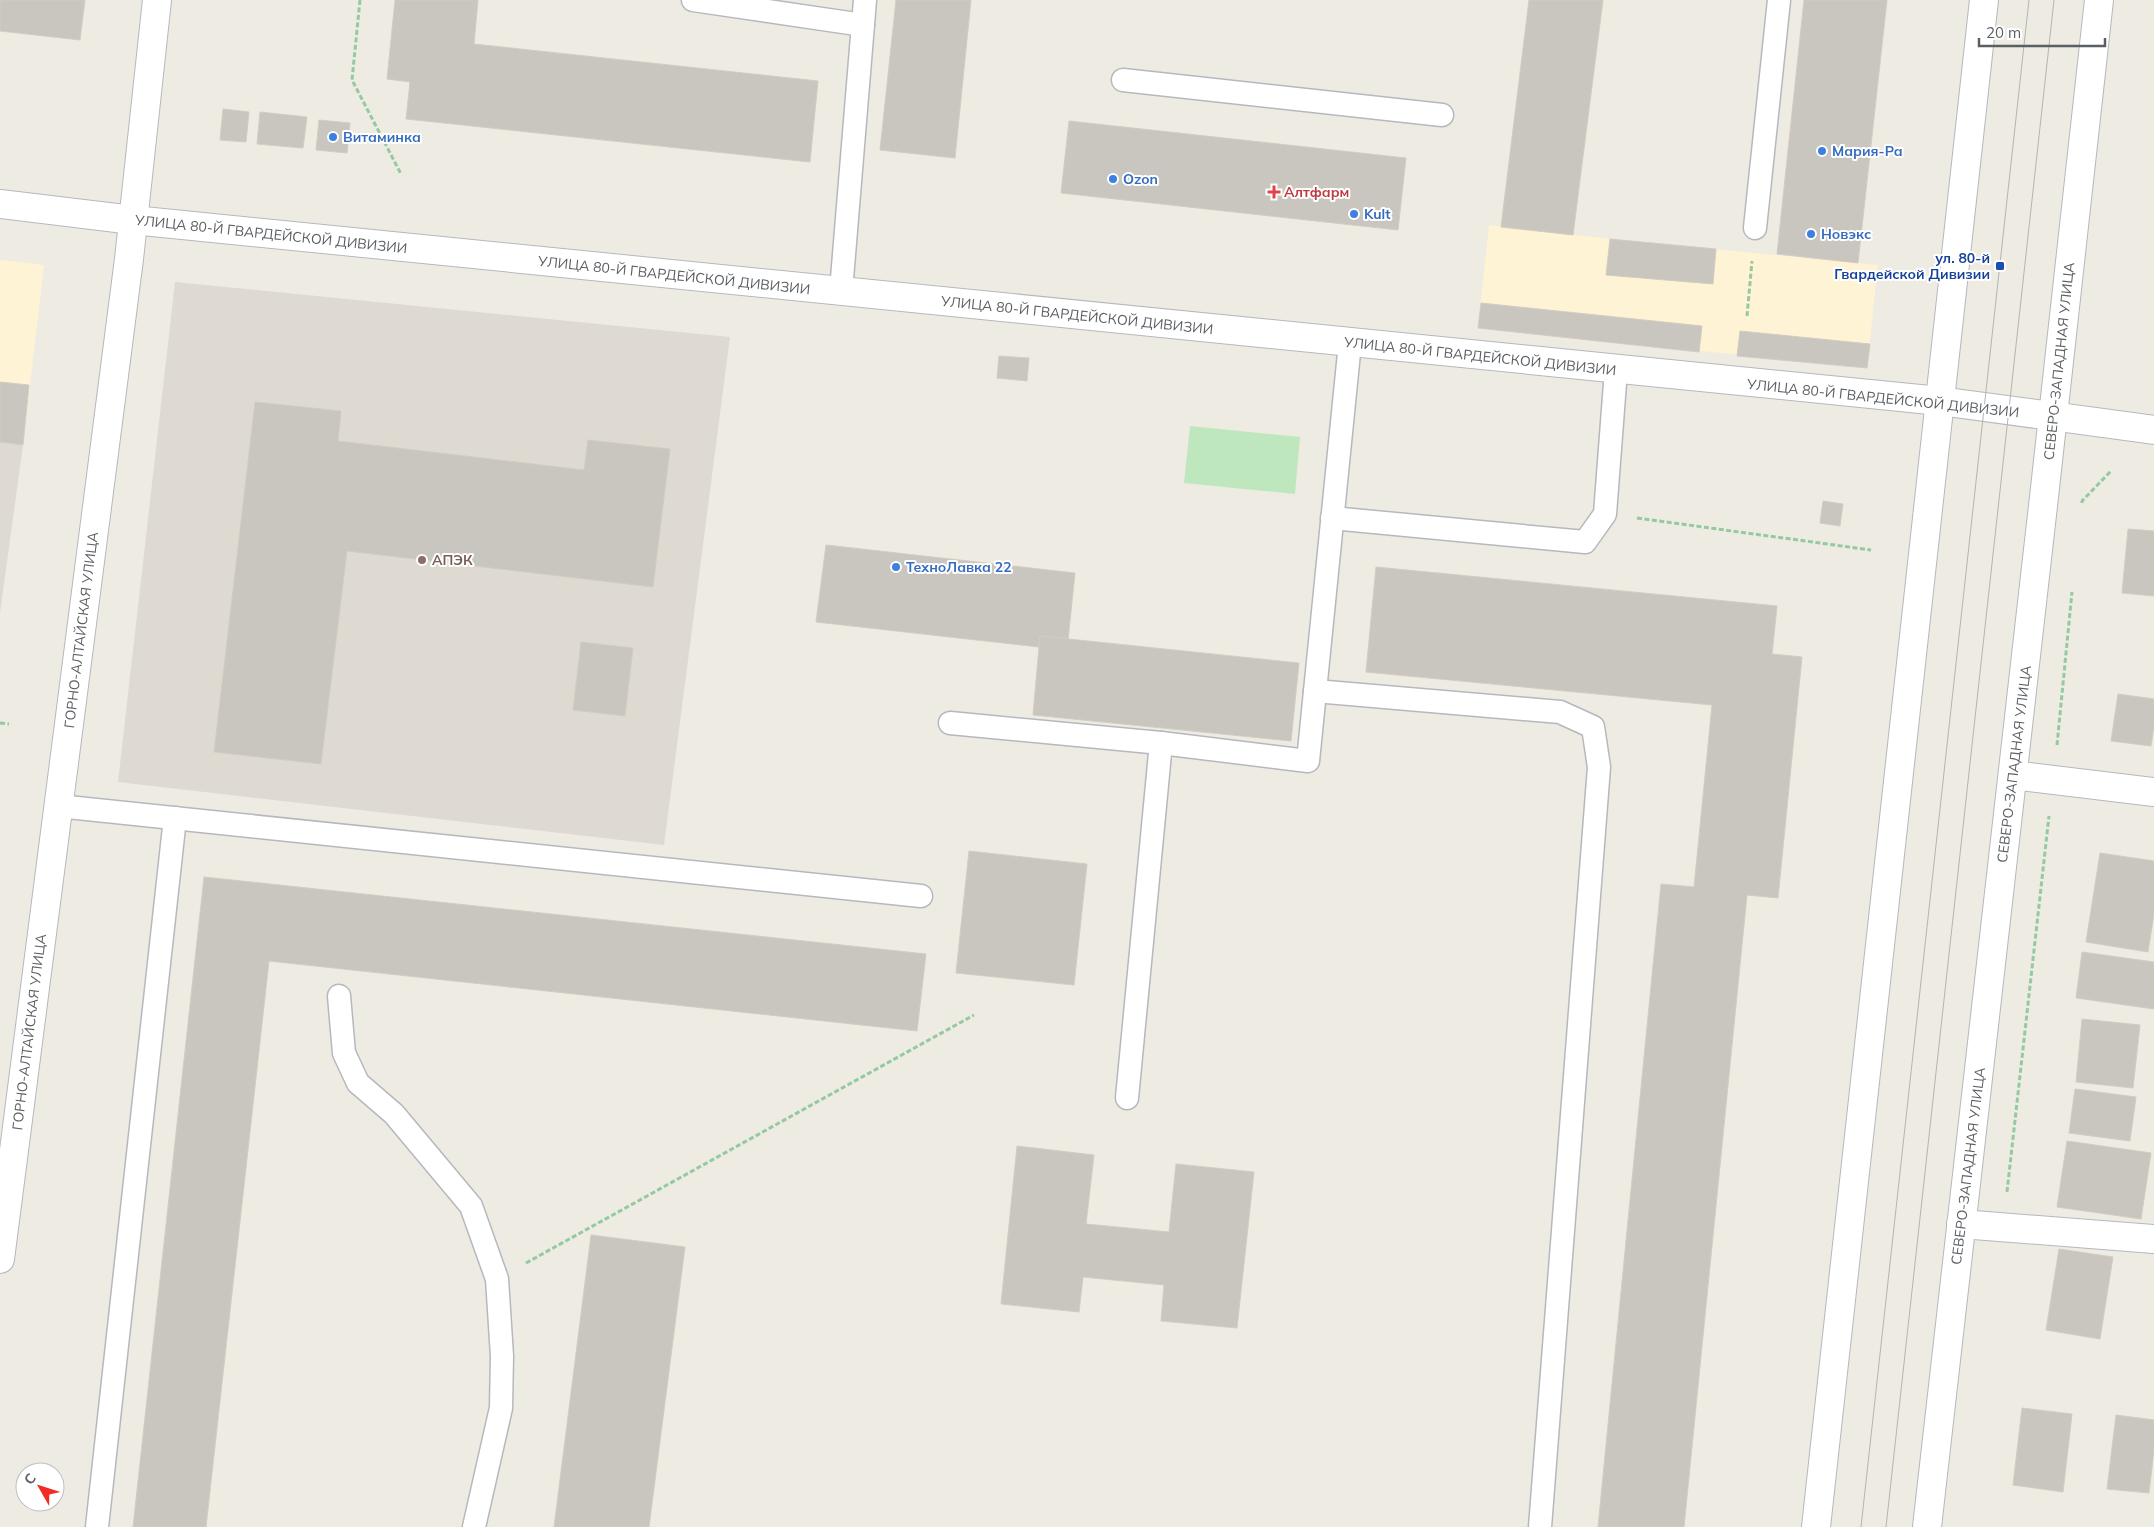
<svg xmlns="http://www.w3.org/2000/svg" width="2154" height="1527" viewBox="0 0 2154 1527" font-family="Mulish,sans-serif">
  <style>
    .commercial { fill: #fff3d6 }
    .education { fill: #dedad1 }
    .green { fill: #bfe7bd }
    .building { fill: #c9c5bf; stroke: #d3ccc0 }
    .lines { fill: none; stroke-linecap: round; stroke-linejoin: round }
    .service-casing { stroke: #b5b8bd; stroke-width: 25 }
    .minor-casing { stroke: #b5b8bd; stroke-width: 30 }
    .secondary-casing { stroke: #b4b8bd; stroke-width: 30 }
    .path { stroke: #95c9a2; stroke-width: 3; stroke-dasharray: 5 2.5; stroke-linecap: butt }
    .service { stroke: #fff; stroke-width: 22 }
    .minor { stroke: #fff; stroke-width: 28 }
    .secondary { stroke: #fff; stroke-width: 28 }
    .tram { stroke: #b3b4b5; stroke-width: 1 }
    .shop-dot { fill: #3f7fe0; stroke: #fff; stroke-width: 2 }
    .health-dot { fill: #e0444e; stroke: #fff; stroke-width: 2 }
    .transit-dot { fill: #1a4fb4; stroke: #fff; stroke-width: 2 }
    .education-dot { fill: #8d6e63; stroke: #fff; stroke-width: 2 }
    .labels { text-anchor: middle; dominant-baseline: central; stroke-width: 4; stroke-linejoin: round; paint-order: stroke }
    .shop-label { font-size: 14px; font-weight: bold; fill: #366cbe; stroke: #fff; text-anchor: start }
    .health-label { font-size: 14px; font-weight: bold; fill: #be3a42; stroke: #fff; text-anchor: start }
    .street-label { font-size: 14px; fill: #5a5f64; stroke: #fff }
    .transit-label { font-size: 14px; font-weight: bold; fill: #164399; stroke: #fff; text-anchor: end }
    .education-label { font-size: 14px; font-weight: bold; fill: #785e54; stroke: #fff; text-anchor: start }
  </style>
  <rect width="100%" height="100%" fill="#eeebe2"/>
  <g class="commercial">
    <polygon points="1489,225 1610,239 1878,265 1867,368 1478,328"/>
    <polygon points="0,260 44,265 23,445 0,442"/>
  </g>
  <g class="education">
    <polygon points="175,282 730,337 664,845 118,782"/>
    <polygon points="0,442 23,445 0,613"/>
  </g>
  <polygon class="green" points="1190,426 1300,437 1295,494 1184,483"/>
  <g class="building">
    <polygon points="0,0 85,0 80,40 0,31"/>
    <polygon points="395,0 478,0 474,44 818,81 810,162 406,119 410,82 387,79"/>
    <polygon points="896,0 971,0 955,158 880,150"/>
    <polygon points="1529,0 1603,0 1573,235 1501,227"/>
    <polygon points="1804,0 1887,0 1858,263 1777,254"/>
    <polygon points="223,109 249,112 246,142 220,140"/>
    <polygon points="260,112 307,117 303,148 257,144"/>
    <polygon points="319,120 350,123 347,153 316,150"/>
    <polygon points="1069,121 1406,158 1398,230 1061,193"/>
    <polygon points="1610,239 1716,249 1713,284 1606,275"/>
    <polygon points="1481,303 1702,326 1699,352 1478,328"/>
    <polygon points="1740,331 1870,344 1867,368 1737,356"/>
    <polygon points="999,356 1029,358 1027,381 997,378"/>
    <polygon points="0,382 29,385 23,445 0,442"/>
    <polygon points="255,402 341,411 338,441 584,470 588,440 670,449 653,587 347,551 321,764 214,752"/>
    <polygon points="1823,501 1843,504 1840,526 1820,523"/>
    <polygon points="2128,529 2154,531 2154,596 2122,593"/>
    <polygon points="826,545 1075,573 1068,640 1040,636 1039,647 816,622"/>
    <polygon points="1376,567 1777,606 1772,654 1802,657 1778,898 1747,895 1684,1527 1598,1527 1661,884 1694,887 1712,705 1366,672"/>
    <polygon points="1040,636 1299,663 1291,741 1033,715"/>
    <polygon points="581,642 633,648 625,716 573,710"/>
    <polygon points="2118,694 2154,699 2154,726 2151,746 2111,741"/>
    <polygon points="969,851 1087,864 1074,985 956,973"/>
    <polygon points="2100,853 2154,861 2154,914 2148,952 2086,942"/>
    <polygon points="204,877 926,954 917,1031 269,961 206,1527 133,1527"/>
    <polygon points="2082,952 2154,962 2154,1009 2076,998"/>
    <polygon points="2082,1019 2140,1025 2133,1088 2076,1082"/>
    <polygon points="2075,1089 2136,1097 2130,1141 2069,1133"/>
    <polygon points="2067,1141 2151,1153 2141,1219 2057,1207"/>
    <polygon points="1017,1146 1094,1155 1086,1224 1169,1232 1176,1164 1254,1172 1237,1328 1161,1321 1164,1285 1083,1277 1079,1312 1001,1304"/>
    <polygon points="591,1235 685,1247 649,1527 554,1527"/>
    <polygon points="2059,1249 2113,1257 2100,1339 2046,1330"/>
    <polygon points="2022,1408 2072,1414 2063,1492 2013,1485"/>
    <polygon points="2116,1415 2154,1420 2154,1450 2149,1493 2107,1489"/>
  </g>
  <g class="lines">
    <g class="service-casing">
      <g id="service">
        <polyline points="693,0 863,25"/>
        <polyline points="1123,80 1442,115"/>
        <polyline points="1755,228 1779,0"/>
        <polyline points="841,291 865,0"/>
        <polyline points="1332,518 1585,542 1605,514 1616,370"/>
        <polyline points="1315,691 1560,712 1593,727 1599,767 1540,1527"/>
        <polyline points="950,723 1161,743 1308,761 1350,343"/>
        <polyline points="58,806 921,896"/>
        <polyline points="339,996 344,1053 358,1083 394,1114 471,1206 497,1279 502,1356 501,1408 474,1527"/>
        <polyline points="1127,1098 1161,743"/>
        <polyline points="97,1527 175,818"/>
      </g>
    </g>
    <g class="minor-casing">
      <g id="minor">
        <polyline points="0,204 133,220 1940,401 2154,430"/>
        <polyline points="2013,775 2154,792"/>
        <polyline points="1961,1224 2154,1239"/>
        <polyline points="0,1259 129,259 157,0"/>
      </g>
    </g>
    <g class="secondary-casing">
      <g id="secondary">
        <polyline points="1816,1527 1984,0"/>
        <polyline points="1927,1527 2044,497 2099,0"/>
      </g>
    </g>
    <g class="path">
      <polyline points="360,0 352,80 401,174"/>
      <polyline points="1747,316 1752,261"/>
      <polyline points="2082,503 2082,501 2111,471"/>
      <polyline points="1637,518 1871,550"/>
      <polyline points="0,723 9,724"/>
      <polyline points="2057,745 2072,592"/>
      <polyline points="2007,1192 2049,816"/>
      <polyline points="526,1263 974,1015"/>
    </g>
    <use href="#service" class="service"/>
    <use href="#minor" class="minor"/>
    <use href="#secondary" class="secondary"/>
    <g class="tram">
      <polyline points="1861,1527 2029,0"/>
      <polyline points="1886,1527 2054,0"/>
    </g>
  </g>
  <g class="shop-dot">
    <circle cx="333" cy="137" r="5"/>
    <circle cx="1822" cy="151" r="5"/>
    <circle cx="1113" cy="179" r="5"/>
    <circle cx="1354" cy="214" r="5"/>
    <circle cx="1811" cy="234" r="5"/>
    <circle cx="896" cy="567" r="5"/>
  </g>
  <path class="health-dot" d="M1271.5 184.5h5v5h5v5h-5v5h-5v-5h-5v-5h5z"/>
  <rect class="transit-dot" x="1995" y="261" width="10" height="10" rx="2.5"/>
  <circle class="education-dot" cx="422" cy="560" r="5"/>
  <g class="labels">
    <g class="shop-label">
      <text x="343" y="137">Витаминка</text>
      <text x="1832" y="151">Мария-Ра</text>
      <text x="1123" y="179">Ozon</text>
      <text x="1364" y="214">Kult</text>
      <text x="1821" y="234">Новэкс</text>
      <text x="906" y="567">ТехноЛавка 22</text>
    </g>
    <g class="health-label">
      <text x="1284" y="192">Алтфарм</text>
    </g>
    <g class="street-label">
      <text transform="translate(271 234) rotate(6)">УЛИЦА 80-Й ГВАРДЕЙСКОЙ ДИВИЗИИ</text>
      <text transform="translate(674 275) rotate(6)">УЛИЦА 80-Й ГВАРДЕЙСКОЙ ДИВИЗИИ</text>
      <text transform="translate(1077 315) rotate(6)">УЛИЦА 80-Й ГВАРДЕЙСКОЙ ДИВИЗИИ</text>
      <text transform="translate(1480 356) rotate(6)">УЛИЦА 80-Й ГВАРДЕЙСКОЙ ДИВИЗИИ</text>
      <text transform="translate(2059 361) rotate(-84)">СЕВЕРО-ЗАПАДНАЯ УЛИЦА</text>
      <text transform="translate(1883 398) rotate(6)">УЛИЦА 80-Й ГВАРДЕЙСКОЙ ДИВИЗИИ</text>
      <text transform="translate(81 630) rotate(-83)">ГОРНО-АЛТАЙСКАЯ УЛИЦА</text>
      <text transform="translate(2014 764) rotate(-83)">СЕВЕРО-ЗАПАДНАЯ УЛИЦА</text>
      <text transform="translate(29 1032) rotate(-83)">ГОРНО-АЛТАЙСКАЯ УЛИЦА</text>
      <text transform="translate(1968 1166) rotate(-83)">СЕВЕРО-ЗАПАДНАЯ УЛИЦА</text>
    </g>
    <g class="transit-label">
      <text x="1990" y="258">ул. 80-й<tspan x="1990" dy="16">Гвардейской Дивизии</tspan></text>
    </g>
    <g class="education-label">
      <text x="432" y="560">АПЭК</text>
    </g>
  </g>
  <g transform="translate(40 1487) rotate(309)"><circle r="24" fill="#ffffff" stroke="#bdbfc1"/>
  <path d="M0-4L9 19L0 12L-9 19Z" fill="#f12b25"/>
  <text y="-8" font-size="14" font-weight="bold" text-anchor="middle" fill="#5a5f64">С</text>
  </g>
  <path d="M1979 38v8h126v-8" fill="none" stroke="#5a5f64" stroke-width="2.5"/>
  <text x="1986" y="38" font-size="15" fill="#5a5f64" stroke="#ffffff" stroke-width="4" paint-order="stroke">20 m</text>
</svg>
